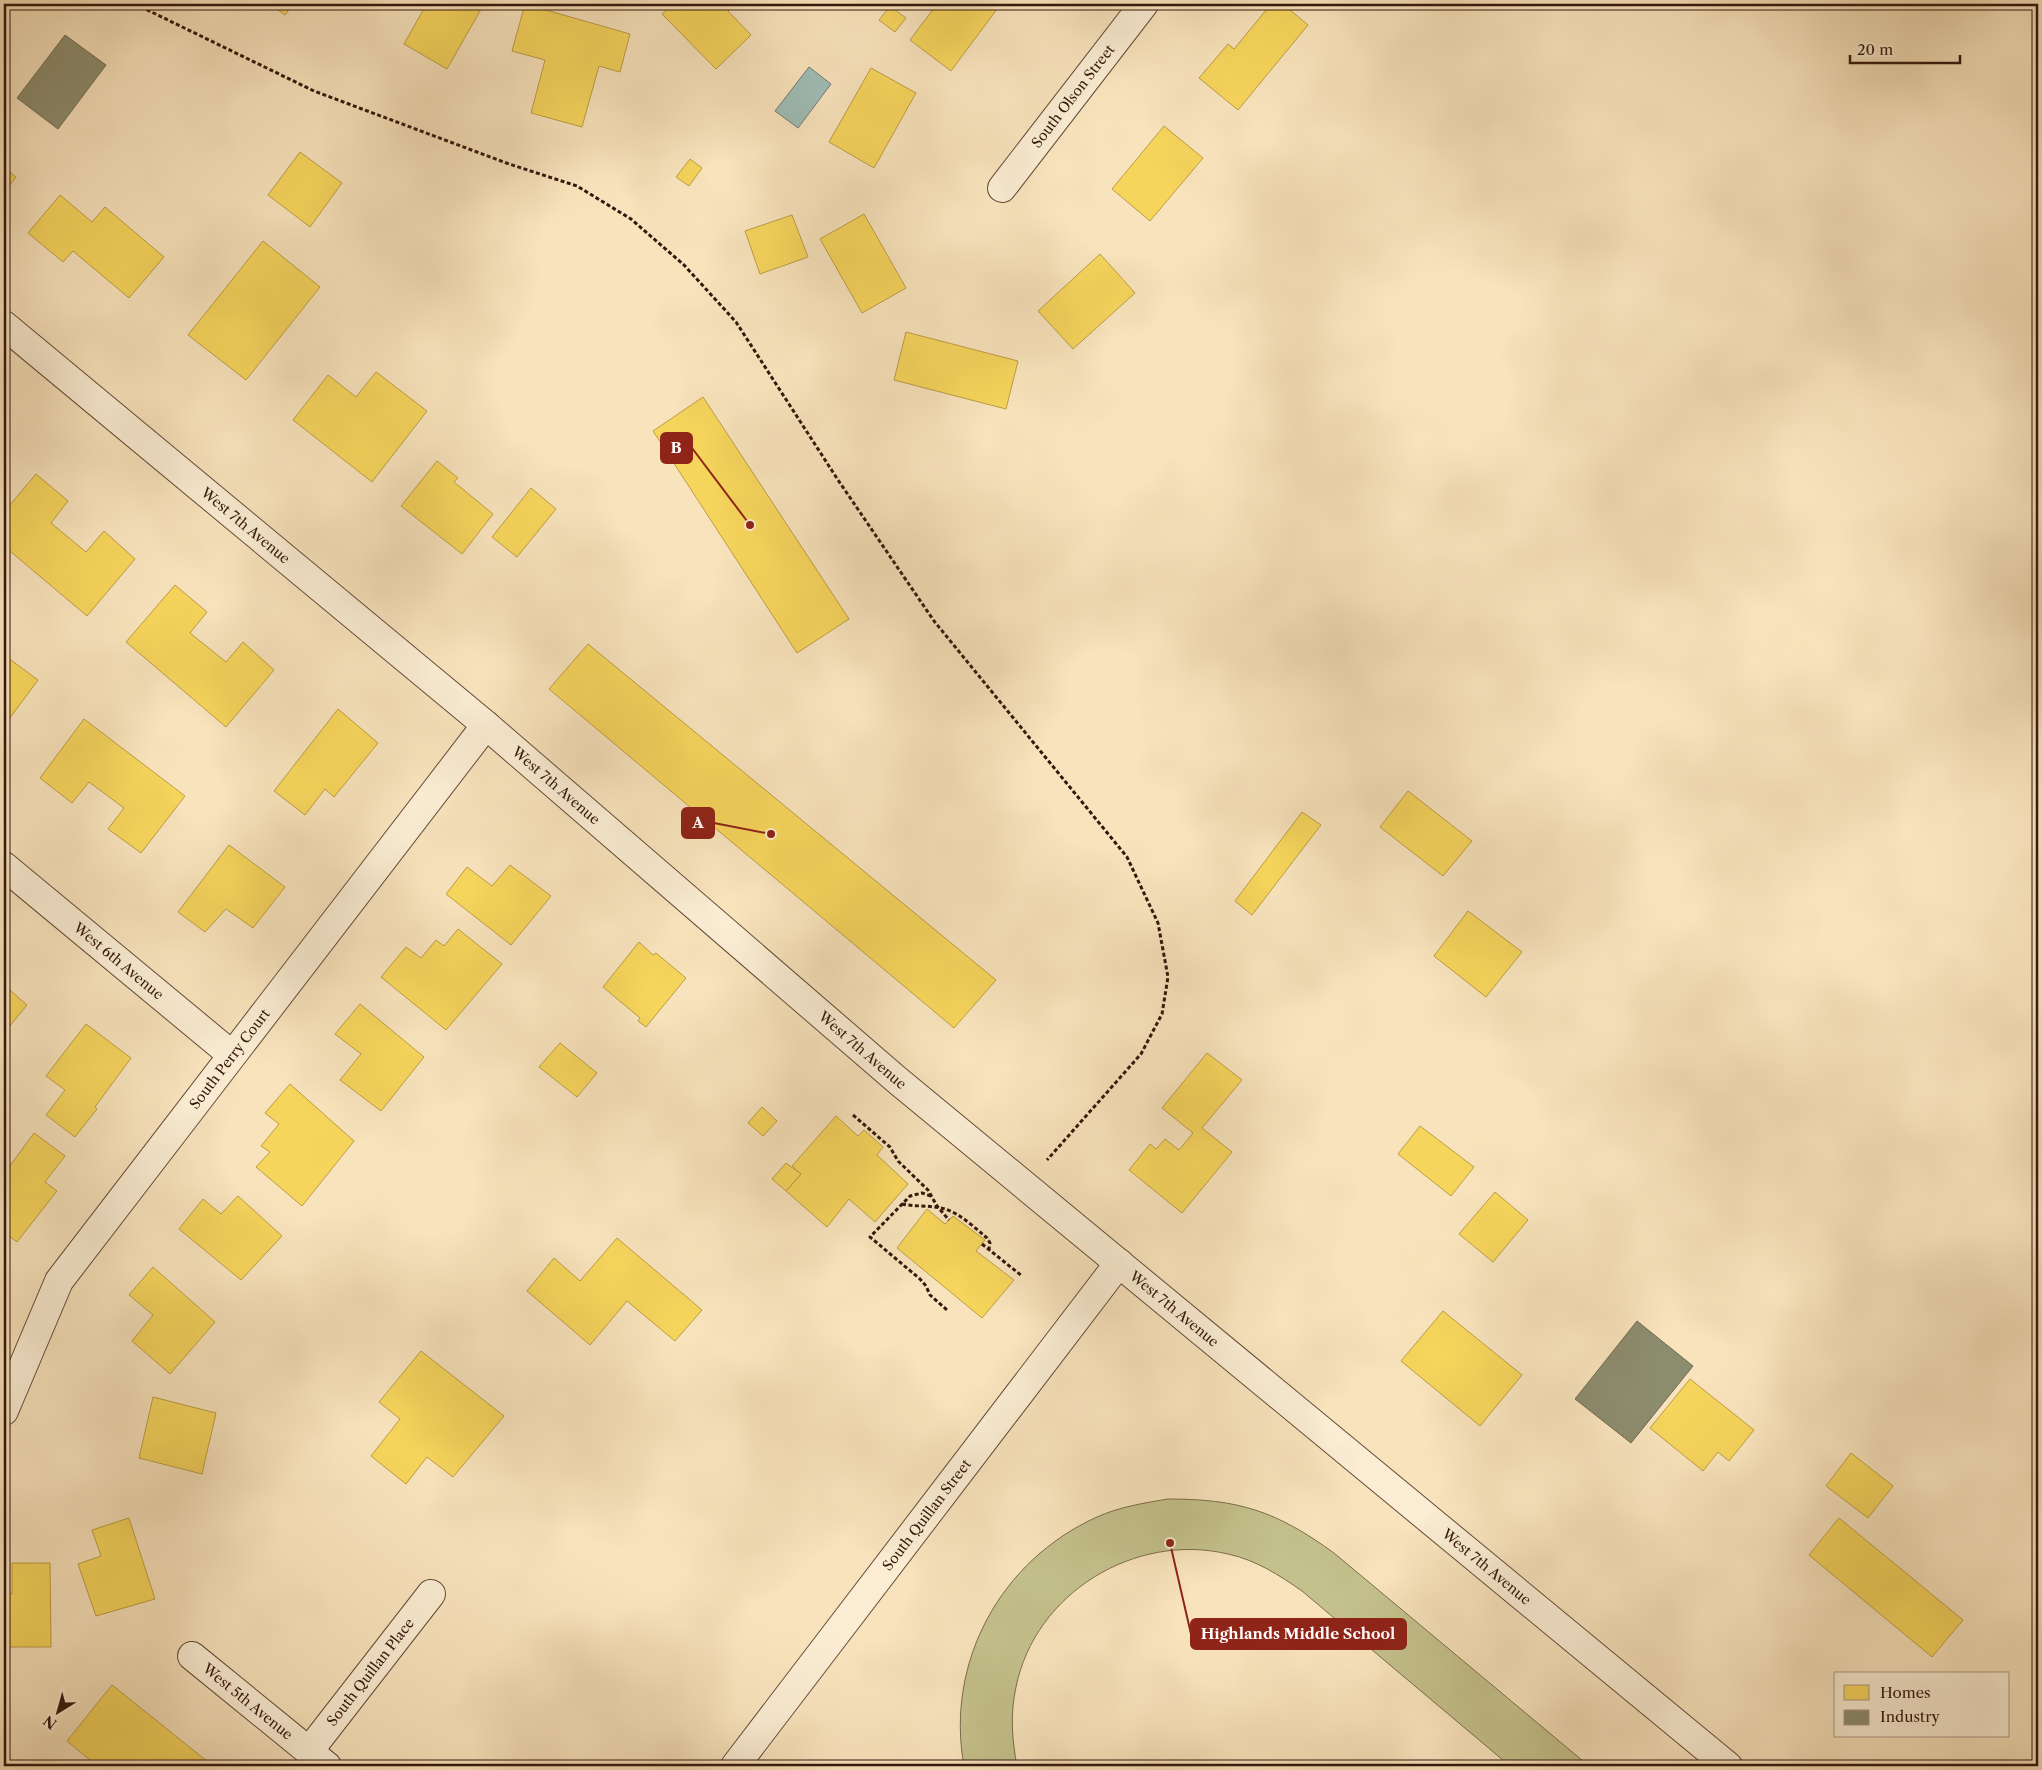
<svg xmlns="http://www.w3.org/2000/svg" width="2042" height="1770" viewBox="0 0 2042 1770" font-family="'Libre Caslon Text',serif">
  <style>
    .green { fill: #c4c18c; stroke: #7c6c4c }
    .water { fill: #9fbdb7; stroke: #747b73 }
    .homes { fill: #f6d55c; stroke: #bc9c44 }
    .industry { fill: #8c8c6e; stroke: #726951 }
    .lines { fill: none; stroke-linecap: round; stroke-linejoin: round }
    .minor-casing { stroke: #654a38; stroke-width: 30 }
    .path { stroke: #34170c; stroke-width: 3; stroke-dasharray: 4 2.5; stroke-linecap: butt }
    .minor { stroke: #faedd3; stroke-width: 28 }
    .labels { text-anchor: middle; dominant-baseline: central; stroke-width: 5; stroke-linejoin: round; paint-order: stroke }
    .street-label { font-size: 14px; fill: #34170c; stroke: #faedd3 }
    .leader { fill: none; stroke: #8f2418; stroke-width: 2 }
    .callout-dot { fill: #8f2418; stroke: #faedd3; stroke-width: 2 }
    .callout { fill: #8f2418; stroke: #8f2418; stroke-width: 2 }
    .callout-label { font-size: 15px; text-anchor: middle; font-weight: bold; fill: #fff }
  </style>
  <rect width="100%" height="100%" fill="#f8e3bc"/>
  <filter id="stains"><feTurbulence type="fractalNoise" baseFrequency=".004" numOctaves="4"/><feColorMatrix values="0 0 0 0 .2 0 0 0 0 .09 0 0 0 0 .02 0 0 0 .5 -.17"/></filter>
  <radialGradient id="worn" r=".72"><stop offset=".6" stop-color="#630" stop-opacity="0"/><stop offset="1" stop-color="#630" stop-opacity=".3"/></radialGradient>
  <path class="green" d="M1168 1499C1239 1499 1276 1511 1334 1553L1589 1766H1510L1302 1591C1279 1575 1256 1560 1228 1554 1135 1532 1035 1593 1016 1687 1010 1714 1012 1740 1017 1766H964C945 1662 1001 1560 1097 1517 1119 1507 1144 1503 1168 1499Z"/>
  <polygon class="water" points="809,67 831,84 798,128 775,111"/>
  <g class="homes">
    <polygon points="270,4 293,4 285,15"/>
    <polygon points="423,4 484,4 447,69 404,44 426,5"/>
    <polygon points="525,4 630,34 620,72 599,66 582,127 531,113 545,60 512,51"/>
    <polygon points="673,4 735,4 728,11 751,35 716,69 662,14"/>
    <polygon points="937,4 993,4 992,5 997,9 951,71 910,40"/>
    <polygon points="1271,4 1283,4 1308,25 1238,110 1199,78 1228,44 1234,49"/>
    <polygon points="890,6 906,18 895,32 879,20"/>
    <polygon points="871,68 916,93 874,168 829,142"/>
    <polygon points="1164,126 1203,158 1150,221 1112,189"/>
    <polygon points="300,152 342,183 310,227 268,195"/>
    <polygon points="690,159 702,168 689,186 676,177"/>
    <polygon points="4,167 16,177 4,193"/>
    <polygon points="60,195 92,222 105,207 164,257 129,298 73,251 63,262 28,233"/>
    <polygon points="864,214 906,288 862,313 820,239"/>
    <polygon points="792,215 808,257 760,274 745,231"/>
    <polygon points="263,241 320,287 246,380 188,335"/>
    <polygon points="1100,254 1135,293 1073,349 1038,311"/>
    <polygon points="906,332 1018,361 1006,409 894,380"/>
    <polygon points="376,372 427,411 372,482 293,420 328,375 356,397"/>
    <polygon points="703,397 849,619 797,653 653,431"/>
    <polygon points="437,461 458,478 454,482 493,514 462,554 401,506"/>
    <polygon points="36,474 68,501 51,523 86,552 104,531 135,559 87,616 4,546 4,512"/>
    <polygon points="531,488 556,509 517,557 492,537"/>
    <polygon points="175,585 207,612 190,633 226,662 243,642 274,670 226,727 126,642"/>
    <polygon points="588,644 996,980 954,1028 549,689"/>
    <polygon points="4,655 38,680 4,726"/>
    <polygon points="338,709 378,743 334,797 325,789 305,815 274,791"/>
    <polygon points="84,719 185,796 141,853 108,829 124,808 89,782 72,803 40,778"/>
    <polygon points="1408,791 1472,841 1443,876 1380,827"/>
    <polygon points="1302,812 1321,825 1252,915 1235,901"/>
    <polygon points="229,845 285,887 253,928 226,909 205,932 178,912"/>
    <polygon points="510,865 551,896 511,945 446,894 467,867 492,886"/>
    <polygon points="1468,911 1522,952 1486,997 1434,956"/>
    <polygon points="458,929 502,964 446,1030 381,977 406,947 421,958 436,940 444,946"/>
    <polygon points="639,942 653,955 656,953 686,978 646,1027 638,1021 640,1018 603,987"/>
    <polygon points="4,985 27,1005 4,1033"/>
    <polygon points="360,1004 424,1057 381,1111 340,1080 361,1054 335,1034"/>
    <polygon points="86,1024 131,1058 95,1107 97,1109 75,1137 46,1115 65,1090 46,1076"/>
    <polygon points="560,1043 597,1073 577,1097 539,1067"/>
    <polygon points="1207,1053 1242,1080 1202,1128 1232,1152 1182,1213 1129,1170 1150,1144 1156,1149 1165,1139 1179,1150 1193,1133 1162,1108"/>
    <polygon points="290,1084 354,1141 302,1206 256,1167 270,1152 261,1146 279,1124 265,1113"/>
    <polygon points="762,1107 777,1121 763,1136 748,1123"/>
    <polygon points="836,1116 858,1136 864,1130 883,1147 877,1155 908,1184 875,1222 849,1199 827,1227 786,1191 801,1174 792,1166"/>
    <polygon points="1420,1126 1474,1167 1451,1196 1398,1154"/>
    <polygon points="34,1133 65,1156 45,1182 57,1191 17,1242 4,1232 4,1174"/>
    <polygon points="786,1163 801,1174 786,1191 772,1179"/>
    <polygon points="1495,1192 1528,1220 1493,1262 1459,1234"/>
    <polygon points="238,1196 282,1236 241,1280 179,1229 203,1199 221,1214"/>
    <polygon points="927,1209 945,1224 953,1216 985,1240 976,1251 1014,1280 982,1318 897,1248"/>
    <polygon points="617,1238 702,1310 675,1341 627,1301 590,1345 527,1291 554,1258 580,1281"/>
    <polygon points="153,1267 215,1322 170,1374 132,1341 153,1315 129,1295"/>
    <polygon points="1443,1311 1522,1375 1480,1426 1401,1361"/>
    <polygon points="421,1351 504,1416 453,1477 427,1457 406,1484 371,1456 400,1419 379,1402"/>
    <polygon points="1690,1379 1754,1430 1729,1461 1718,1452 1703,1471 1650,1428"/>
    <polygon points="153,1397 216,1413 202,1474 139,1458"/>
    <polygon points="1851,1453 1893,1486 1868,1518 1826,1486"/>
    <polygon points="129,1518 155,1599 96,1616 78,1564 101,1556 92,1530"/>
    <polygon points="1839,1518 1963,1620 1932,1657 1809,1555"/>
    <polygon points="12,1563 50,1563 51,1647 4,1647 4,1594 12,1594"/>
    <polygon points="112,1685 213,1766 97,1766 67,1741"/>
  </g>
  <g class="industry">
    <polygon points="65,35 106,65 58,129 17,98"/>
    <polygon points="1637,1321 1693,1366 1631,1443 1575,1399"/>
  </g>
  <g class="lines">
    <g class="minor-casing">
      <g id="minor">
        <path id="s1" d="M1002 188 1144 4"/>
        <path id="s2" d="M4 325 486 725 897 1080 1728 1766"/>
        <path id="s3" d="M4 866 232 1055"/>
        <path id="s4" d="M4 1411 59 1281 486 725"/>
        <path id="s5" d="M192 1656 327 1766"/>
        <path id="s6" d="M309 1751 431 1594"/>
        <path id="s7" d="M735 1766 1119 1263"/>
      </g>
    </g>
    <g class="path">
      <polyline points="135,4 314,91 509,164 577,186 631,219 684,265 736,322 838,480 934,621 1127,857 1158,923 1168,977 1162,1014 1141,1054 1047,1160"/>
      <polyline points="853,1115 890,1147 898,1161 928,1190 937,1206 949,1220"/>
      <polyline points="931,1196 922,1193 910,1196 870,1237 920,1279 926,1286 930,1295 947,1310"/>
      <path d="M902 1204C916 1207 932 1205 945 1209 961 1214 975 1228 987 1238L990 1243 989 1249"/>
      <polyline points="982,1244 1022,1276"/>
    </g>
    <use href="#minor" class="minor"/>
  </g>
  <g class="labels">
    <g class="street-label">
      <text stroke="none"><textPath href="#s1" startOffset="116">South Olson Street</textPath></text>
      <text stroke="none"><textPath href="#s2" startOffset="314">West 7th Avenue</textPath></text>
      <text stroke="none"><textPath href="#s2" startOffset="719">West 7th Avenue</textPath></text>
      <text stroke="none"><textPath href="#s3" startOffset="149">West 6th Avenue</textPath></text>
      <text stroke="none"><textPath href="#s2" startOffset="1124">West 7th Avenue</textPath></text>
      <text stroke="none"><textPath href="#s4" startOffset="421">South Perry Court</textPath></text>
      <text stroke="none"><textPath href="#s2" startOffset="1529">West 7th Avenue</textPath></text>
      <text stroke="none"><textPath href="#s7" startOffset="316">South Quillan Street</textPath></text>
      <text stroke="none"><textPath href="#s2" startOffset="1934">West 7th Avenue</textPath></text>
      <text stroke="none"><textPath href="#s6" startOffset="100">South Quillan Place</textPath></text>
      <text stroke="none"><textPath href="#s5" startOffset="72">West 5th Avenue</textPath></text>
    </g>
  </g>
  <path class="leader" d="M750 525L692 448M771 834L714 823M1170 1543L1191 1634"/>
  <g class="callout-dot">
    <circle cx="750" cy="525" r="5"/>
    <circle cx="771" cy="834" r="5"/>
    <circle cx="1170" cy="1543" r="5"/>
  </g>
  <g class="callout">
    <rect x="661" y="433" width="31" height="30" rx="5"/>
    <rect x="682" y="808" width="32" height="30" rx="5"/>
    <rect x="1191" y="1619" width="215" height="30" rx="5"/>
  </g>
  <g class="callout-label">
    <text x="676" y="453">B</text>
    <text x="698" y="828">A</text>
    <text x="1298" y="1639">Highlands Middle School</text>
  </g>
  <rect width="2042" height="1770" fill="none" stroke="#f8e3bc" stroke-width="20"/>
  <rect x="5" y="5" width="2032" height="1760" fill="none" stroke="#34170c" stroke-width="2.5"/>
  <rect x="10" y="10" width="2022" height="1750" fill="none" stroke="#34170c"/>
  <rect x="1834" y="1672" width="175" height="65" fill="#faedd3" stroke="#ab9783"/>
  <rect x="1844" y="1685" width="25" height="15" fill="#f6d55c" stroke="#ab9783"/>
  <text x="1880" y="1698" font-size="15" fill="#34170c">Homes</text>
  <rect x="1844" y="1710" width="25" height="15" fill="#8c8c6e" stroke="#ab9783"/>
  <text x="1880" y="1722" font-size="15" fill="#34170c">Industry</text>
  <g transform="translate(58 1712) rotate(217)" stroke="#faedd3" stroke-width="4" paint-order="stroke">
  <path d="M0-4L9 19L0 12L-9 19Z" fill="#34170c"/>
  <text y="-8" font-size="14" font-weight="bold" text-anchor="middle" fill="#34170c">N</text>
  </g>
  <path d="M1850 55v8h110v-8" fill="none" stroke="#34170c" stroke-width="2.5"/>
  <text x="1857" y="55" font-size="15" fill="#34170c" stroke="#faedd3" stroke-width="4" paint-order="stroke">20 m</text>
  <rect width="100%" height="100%" filter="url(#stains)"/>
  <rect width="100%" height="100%" fill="url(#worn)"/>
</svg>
